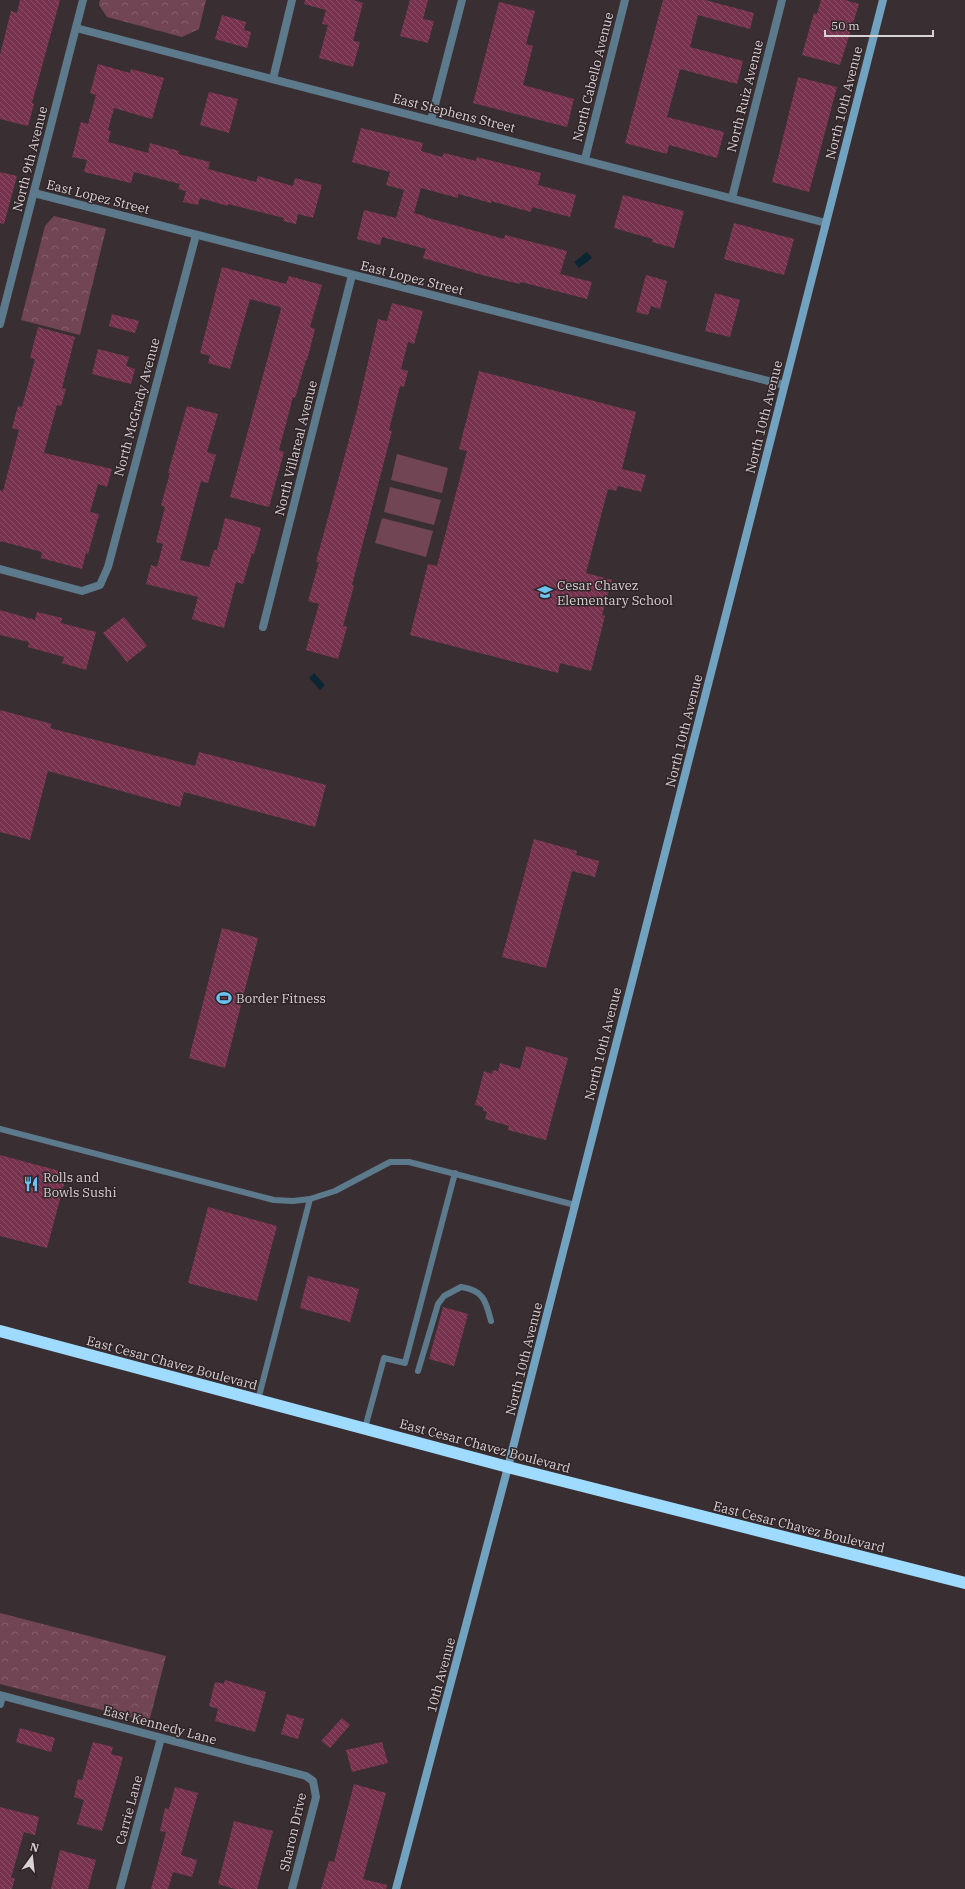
<svg xmlns="http://www.w3.org/2000/svg" width="965" height="1889" viewBox="0 0 965 1889" font-family="'IBM Plex Serif',serif">
  <style>
    .park { fill: url(#park-crowns) }
    .pitch { fill: #714554 }
    .water { fill: #0c2532 }
    .building { fill: url(#building-back-hatch) }
    .lines { fill: none; stroke-linecap: round; stroke-linejoin: round }
    .lane { stroke: #5c7a8c; stroke-width: 6 }
    .street { stroke: #5c7a8c; stroke-width: 8 }
    .secondary { stroke: #71a2bf; stroke-width: 8 }
    .highway { stroke: #9edbff; stroke-width: 12 }
    .labels { text-anchor: middle; dominant-baseline: central; stroke-width: 3; stroke-linejoin: round; paint-order: stroke }
    .street-label { font-size: 13px; fill: #d9d2d4; stroke: #2f2528 }
    .poi-label { font-size: 13px; fill: #d9d2d4; stroke: #2f2528; text-anchor: start }
  </style>
  <defs>
    <pattern id="park-crowns" width="20" height="18" patternUnits="userSpaceOnUse"><rect width="20" height="18" fill="#714554"/><path d="M2 6a3 3 0 1 1 6 0M12 15a3 3 0 1 1 6 0" fill="none" stroke="#855f6c"/></pattern>
    <pattern id="building-back-hatch" width="6" height="6" patternUnits="userSpaceOnUse"><rect width="6" height="6" fill="#77334e"/><path d="M-1 5l2 2M0 0l6 6M5-1l2 2" fill="none" stroke="#8a5067"/></pattern>
  </defs>
  <rect width="100%" height="100%" fill="#392f32"/>
  <g class="park">
    <polygon points="100,0 206,0 199,29 182,37 107,17 99,5"/>
    <polygon points="54,216 106,229 80,335 21,320 45,226"/>
    <polygon points="0,1613 166,1656 149,1722 0,1684"/>
  </g>
  <g class="pitch">
    <polygon points="397,454 448,468 442,493 391,480"/>
    <polygon points="390,487 441,500 434,525 384,512"/>
    <polygon points="382,518 433,531 426,557 375,543"/>
  </g>
  <g class="water">
    <polygon points="587,252 592,258 579,268 574,262"/>
    <polygon points="314,673 325,685 320,690 309,678"/>
  </g>
  <g class="building">
    <polygon points="20,0 60,0 32,103 34,104 28,126 0,119 0,55 11,11 17,13"/>
    <polygon points="305,0 353,0 363,3 353,41 360,42 353,67 319,58 328,25 322,24 326,10 304,4"/>
    <polygon points="410,0 428,0 423,19 434,21 428,43 400,36"/>
    <polygon points="663,0 705,0 754,13 750,29 698,15 690,47 743,61 737,84 680,69 667,117 724,132 717,158 669,145 667,154 625,143"/>
    <polygon points="821,0 845,0 859,4 840,65 802,55 814,13 817,14"/>
    <polygon points="499,2 535,11 526,44 533,46 523,85 574,99 567,127 473,103"/>
    <polygon points="222,15 246,22 244,30 251,32 247,48 215,39"/>
    <polygon points="98,64 130,73 131,69 164,78 152,119 114,108 108,130 111,131 108,142 148,153 150,143 179,151 178,154 210,162 208,169 256,182 258,176 293,186 295,178 322,185 313,218 298,214 296,224 283,221 284,218 228,204 228,206 200,198 198,205 183,202 186,191 178,189 180,184 134,172 131,183 84,172 87,160 72,157 81,122 88,124 96,95 90,93"/>
    <polygon points="798,77 837,87 809,192 772,182"/>
    <polygon points="209,92 238,99 229,133 200,125"/>
    <polygon points="361,128 423,143 421,151 442,157 444,153 476,161 477,157 541,173 538,185 576,195 570,217 532,207 531,212 491,201 491,203 458,194 458,198 421,188 414,213 425,216 425,217 504,239 505,235 567,251 560,274 592,282 587,299 521,282 520,284 486,276 423,258 426,249 382,237 380,245 357,239 364,210 396,218 404,190 386,185 390,172 352,162"/>
    <polygon points="0,172 17,176 4,224 0,223"/>
    <polygon points="623,195 684,211 674,248 652,242 653,239 614,228"/>
    <polygon points="734,223 794,239 784,275 724,259"/>
    <polygon points="222,267 286,284 289,276 322,285 310,327 315,329 307,360 306,360 295,398 293,397 279,450 284,452 269,507 230,497 281,309 280,307 250,299 230,369 208,363 210,356 200,353"/>
    <polygon points="646,275 667,281 660,309 651,306 648,315 636,312"/>
    <polygon points="715,293 740,300 730,337 705,331"/>
    <polygon points="392,303 423,311 414,344 408,342 401,369 408,371 404,387 400,386 389,430 392,431 352,585 354,586 343,626 347,627 338,659 306,650 319,604 308,601 319,562 316,562 356,414 378,319 387,321"/>
    <polygon points="112,314 139,321 135,333 109,326"/>
    <polygon points="38,327 75,337 62,388 66,389 61,406 57,405 44,453 112,469 107,487 98,484 90,512 99,514 88,554 86,553 82,569 41,558 42,552 0,541 0,490 3,491 19,430 12,428 18,406 22,407 35,359 30,358"/>
    <polygon points="98,349 129,357 126,366 135,369 131,384 92,374"/>
    <polygon points="479,371 636,412 622,469 646,475 641,492 618,486 616,491 608,489 586,573 612,580 602,615 605,616 591,671 560,663 558,673 410,635 428,564 437,566 467,451 459,449"/>
    <polygon points="187,406 218,414 207,452 216,455 208,483 201,481 180,560 209,567 214,550 217,550 225,518 261,528 254,554 252,553 243,584 236,582 224,628 192,619 198,597 146,584 151,565 157,567 163,544 156,542 165,507 161,505 170,473 168,473"/>
    <polygon points="0,610 35,620 37,612 62,618 61,623 96,632 86,670 62,663 64,657 28,647 29,642 0,635"/>
    <polygon points="124,617 147,646 127,662 103,633"/>
    <polygon points="0,710 52,724 50,728 195,766 199,752 326,785 315,827 184,792 180,807 48,771 30,840 0,832"/>
    <polygon points="534,839 577,851 576,855 599,861 595,877 572,871 546,968 502,957"/>
    <polygon points="222,928 258,938 225,1068 189,1058"/>
    <polygon points="526,1046 568,1058 546,1140 508,1130 509,1126 485,1119 487,1112 483,1111 483,1107 475,1105 484,1071 492,1074 493,1070 498,1071 500,1063 520,1069"/>
    <polygon points="0,1155 67,1173 47,1248 0,1236"/>
    <polygon points="208,1207 277,1226 257,1301 188,1283"/>
    <polygon points="308,1276 359,1289 350,1322 300,1308"/>
    <polygon points="443,1307 468,1314 454,1366 429,1359"/>
    <polygon points="225,1680 266,1692 255,1732 215,1721 218,1709 209,1706 215,1682 224,1684"/>
    <polygon points="287,1714 304,1719 298,1739 281,1734"/>
    <polygon points="342,1718 350,1725 330,1748 321,1741"/>
    <polygon points="20,1728 55,1738 51,1752 16,1742"/>
    <polygon points="93,1742 113,1747 111,1754 123,1757 102,1831 77,1824 84,1800 74,1797 78,1779 82,1780"/>
    <polygon points="382,1742 388,1763 352,1772 346,1750"/>
    <polygon points="354,1784 386,1793 363,1879 387,1885 386,1889 321,1889 329,1861 334,1862"/>
    <polygon points="175,1787 198,1793 181,1855 197,1860 192,1877 173,1872 168,1889 151,1889 166,1832 160,1831 165,1808 169,1809"/>
    <polygon points="0,1807 39,1817 35,1835 24,1832 11,1878 15,1878 12,1889 0,1889"/>
    <polygon points="234,1821 273,1831 257,1889 235,1889 218,1884"/>
    <polygon points="60,1850 96,1860 88,1889 51,1889"/>
  </g>
  <g class="lines">
    <g class="lane">
      <polyline points="0,1129 274,1200 293,1201 310,1199 335,1191 390,1162 409,1162 575,1205"/>
      <path d="M418 1371 438 1304 444 1296 461 1287C484 1290 486 1302 491 1321"/>
      <polyline points="258,1400 310,1199"/>
      <polyline points="365,1428 384,1358 405,1363 455,1173"/>
    </g>
    <g class="street">
      <polyline points="76,28 826,223"/>
      <polyline points="273,79 292,0"/>
      <polyline points="431,120 462,0"/>
      <polyline points="585,159 625,0"/>
      <polyline points="34,193 784,385"/>
      <polyline points="732,198 782,0"/>
      <polyline points="0,324 83,0"/>
      <polyline points="0,569 82,591 100,585 108,567 196,235"/>
      <polyline points="263,627 352,275"/>
      <polyline points="0,1695 306,1776 313,1781 316,1797 292,1889"/>
      <polyline points="0,1704 2,1696"/>
      <polyline points="120,1889 161,1738"/>
    </g>
    <polyline class="secondary" points="396,1889 508,1467 883,0"/>
    <polyline class="highway" points="0,1331 508,1467 965,1583"/>
  </g>
  <defs>
    <g id="school-bare" transform="scale(1.2)"><path d="M0-5L7-2L0 1L-7-2ZM-4 1L0 2.5L4 1V4Q0 6-4 4Z" fill="#6cc3f2" stroke="#2f2528" stroke-width="2.5" paint-order="stroke"/></g>
    <g id="stadium-bare" transform="scale(1.2)"><path d="M0-5a6.5 5 0 1 0 0 10a6.5 5 0 1 0 0-10ZM-3.5-1.8h7v3.6h-7Z" fill="#6cc3f2" stroke="#2f2528" stroke-width="2.5" paint-order="stroke"/></g>
    <g id="restaurant-bare" transform="scale(1.2)"><path d="M-5-6h1v4h1v-4h1v4h1v-4h1v5L-1.5 .5V6h-2V.5L-5-1ZM5-6V6H3V1.5H1.5Q1.5-4 5-6Z" fill="#6cc3f2" stroke="#2f2528" stroke-width="2.5" paint-order="stroke"/></g>
  </defs>
  <g fill-rule="evenodd">
    <use href="#school-bare" x="545" y="592"/>
    <use href="#stadium-bare" x="224" y="998"/>
    <use href="#restaurant-bare" x="31" y="1184"/>
  </g>
  <g class="labels">
    <g class="street-label">
      <text transform="translate(593 77) rotate(-76)">North Cabello Avenue</text>
      <text transform="translate(745 96) rotate(-76)">North Ruiz Avenue</text>
      <text transform="translate(844 103) rotate(-76)">North 10th Avenue</text>
      <text transform="translate(454 113) rotate(14)">East Stephens Street</text>
      <text transform="translate(30 159) rotate(-76)">North 9th Avenue</text>
      <text transform="translate(98 197) rotate(14)">East Lopez Street</text>
      <text transform="translate(412 278) rotate(14)">East Lopez Street</text>
      <text transform="translate(137 407) rotate(-75)">North McGrady Avenue</text>
      <text transform="translate(764 417) rotate(-76)">North 10th Avenue</text>
      <text transform="translate(296 448) rotate(-76)">North Villareal Avenue</text>
      <text transform="translate(684 731) rotate(-76)">North 10th Avenue</text>
      <text transform="translate(603 1044) rotate(-76)">North 10th Avenue</text>
      <text transform="translate(524 1359) rotate(-76)">North 10th Avenue</text>
      <text transform="translate(172 1363) rotate(15)">East Cesar Chavez Boulevard</text>
      <text transform="translate(485 1446) rotate(15)">East Cesar Chavez Boulevard</text>
      <text transform="translate(799 1527) rotate(14)">East Cesar Chavez Boulevard</text>
      <text transform="translate(441 1675) rotate(-75)">10th Avenue</text>
      <text transform="translate(160 1725) rotate(15)">East Kennedy Lane</text>
      <text transform="translate(129 1810) rotate(-75)">Carrie Lane</text>
      <text transform="translate(293 1832) rotate(-77)">Sharon Drive</text>
    </g>
    <g class="poi-label">
      <text x="557" y="585">Cesar Chavez<tspan x="557" dy="15">Elementary School</tspan></text>
      <text x="236" y="998">Border Fitness</text>
      <text x="43" y="1177">Rolls and<tspan x="43" dy="15">Bowls Sushi</tspan></text>
    </g>
  </g>
  <g transform="translate(32 1857) rotate(15)" stroke="#2f2528" stroke-width="3" paint-order="stroke">
  <path d="M0-3L7 15L0 10L-7 15Z" fill="#d9d2d4"/>
  <text y="-6" font-size="11" font-weight="bold" text-anchor="middle" fill="#d9d2d4">N</text>
  </g>
  <path d="M825 30v6h108v-6" fill="none" stroke="#d9d2d4" stroke-width="2"/>
  <text x="831" y="30" font-size="12" fill="#d9d2d4" stroke="#2f2528" stroke-width="3" paint-order="stroke">50 m</text>
</svg>
